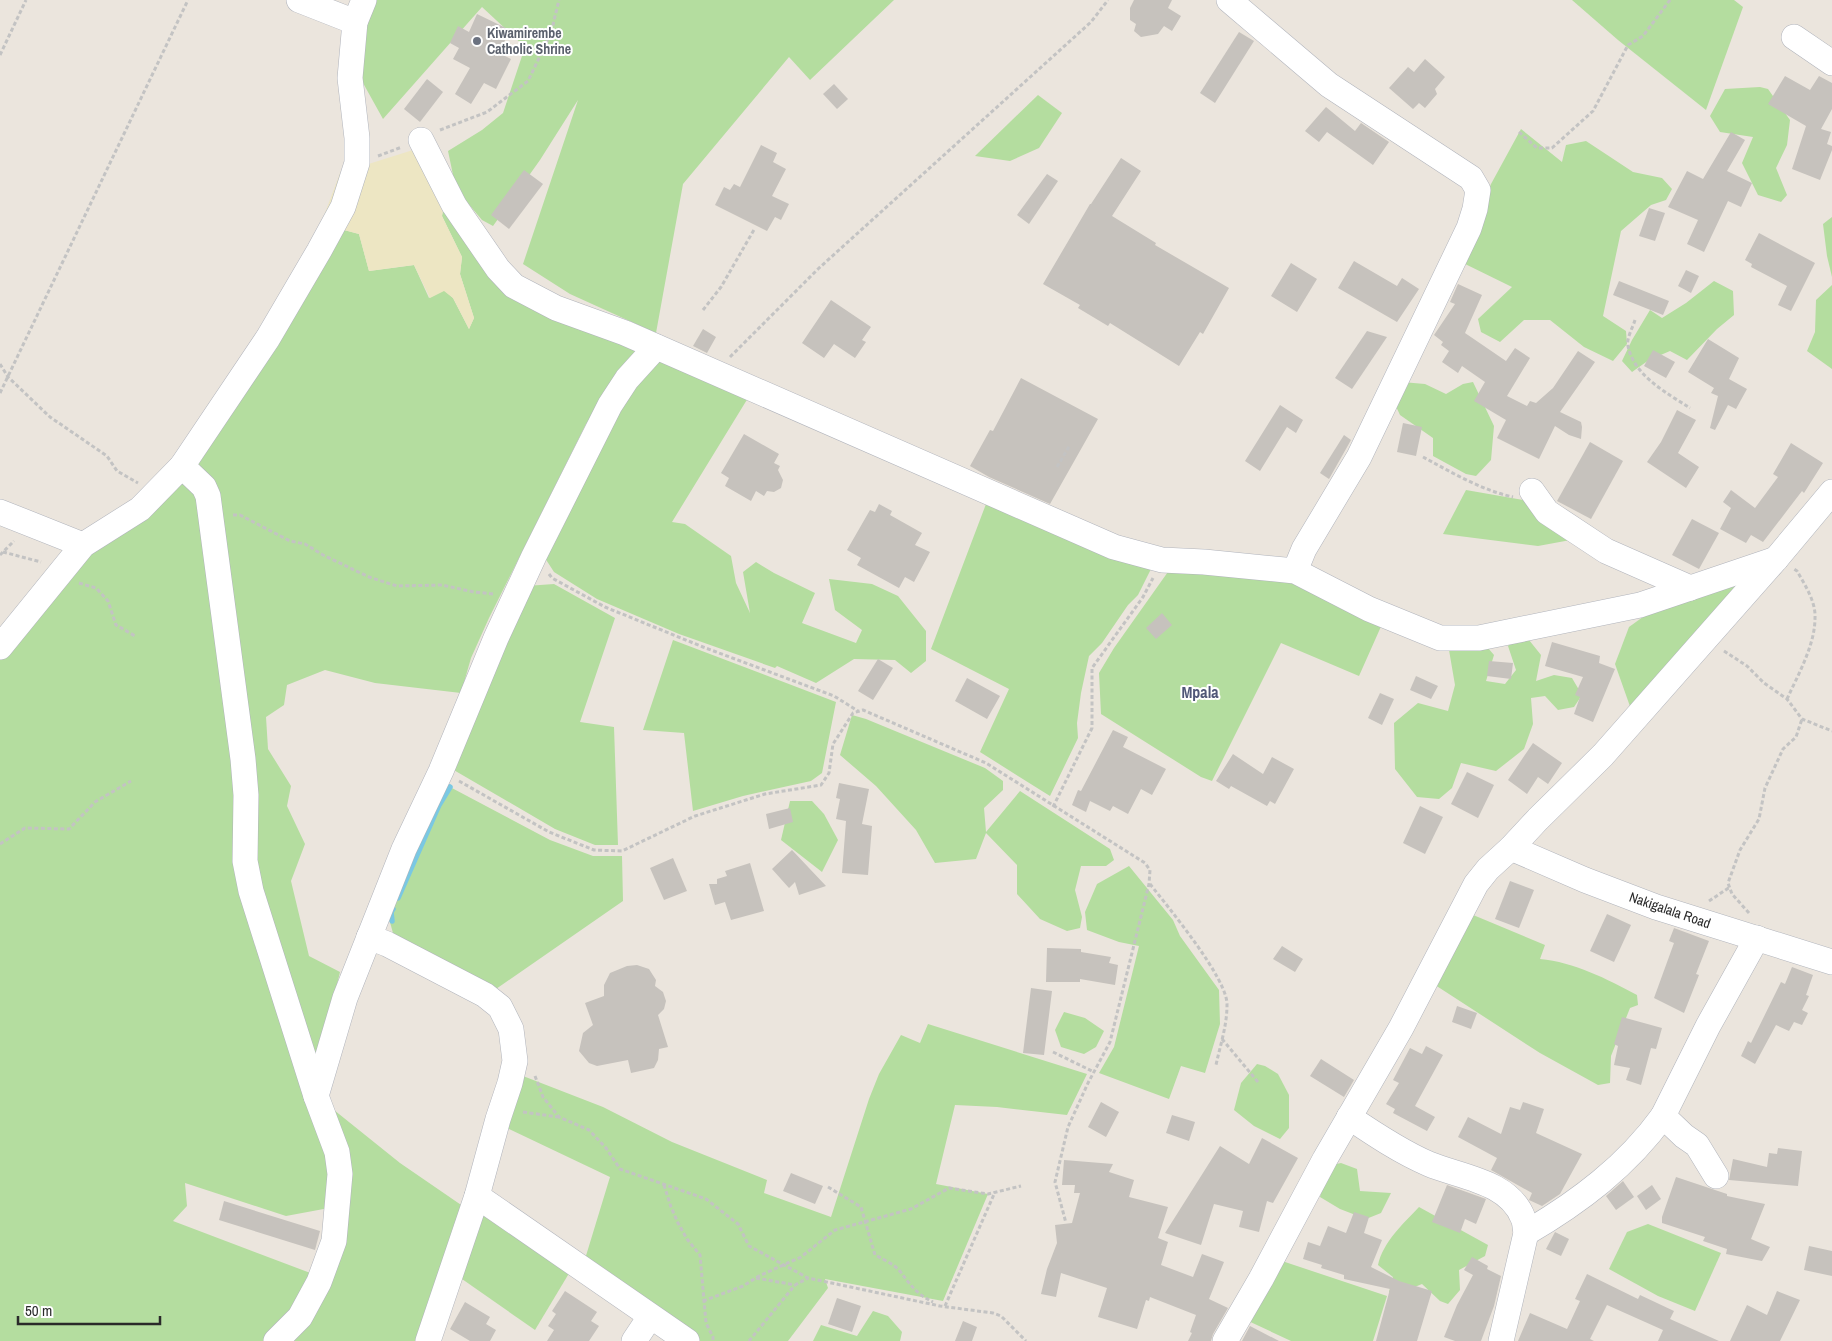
<svg xmlns="http://www.w3.org/2000/svg" width="1832" height="1341" viewBox="0 0 1832 1341" font-family="'Archivo Narrow',sans-serif">
  <style>
    .green { fill: #b4dd9f }
    .sand { fill: #ede6c3 }
    .lines { fill: none; stroke-linecap: round; stroke-linejoin: round }
    .stream { stroke: #7ac8e3; stroke-width: 5.5 }
    .building { fill: #c6c2bd }
    .minor-casing { stroke: #b1b4bc; stroke-width: 26 }
    .path { stroke: #c3c3c3; stroke-width: 3; stroke-dasharray: 4 2.5; stroke-linecap: butt }
    .minor { stroke: #fff; stroke-width: 25 }
    .worship-dot { fill: #6b7280; stroke: #fff; stroke-width: 2 }
    .labels { text-anchor: middle; dominant-baseline: central; stroke-width: 4; stroke-linejoin: round; paint-order: stroke }
    .worship-label { font-size: 14px; font-weight: bold; fill: #5b616d; stroke: #fff; text-anchor: start }
    .street-label { font-size: 14px; fill: #2a2a2a; stroke: #fff }
    .quarter-label { font-size: 16px; font-weight: bold; fill: #4f5677; stroke: #fff }
  </style>
  <rect width="100%" height="100%" fill="#ebe5dd"/>
  <g class="green">
    <polygon points="368,0 894,0 810,80 789,57 683,184 656,333 570,294 523,264 578,100 540,160 493,226 482,220 456,189 448,151 482,130 503,113 525,47 482,7 383,119 358,74"/>
    <polygon points="1572,0 1734,0 1743,7 1706,110 1618,40"/>
    <polygon points="1760,87 1768,89 1790,120 1787,145 1776,168 1787,195 1781,202 1758,195 1742,163 1753,137 1720,132 1710,116 1725,89"/>
    <polygon points="1038,95 1062,113 1039,148 1010,161 975,156"/>
    <polygon points="1521,129 1562,162 1566,145 1586,141 1633,172 1662,178 1672,189 1666,200 1651,205 1621,231 1603,316 1626,331 1627,344 1613,361 1584,347 1550,320 1524,320 1500,342 1481,332 1478,319 1512,287 1459,261 1491,184"/>
    <polygon points="444,205 518,297 647,349 586,424 489,618 471,658 461,693 375,683 325,670 287,685 284,705 266,717 268,749 291,786 287,806 305,844 291,881 309,956 340,972 318,1064 259,889 243,710 189,465 344,230 359,234 369,271 414,265 429,298 444,290 453,298 469,329 474,318 460,274 462,257 442,216"/>
    <polygon points="1832,217 1832,277 1827,256 1823,224"/>
    <polygon points="1714,281 1733,291 1734,315 1717,329 1687,360 1670,351 1649,360 1632,372 1622,361 1632,340 1650,310 1662,318 1686,303"/>
    <polygon points="1832,285 1832,369 1807,351 1815,332 1816,300"/>
    <polygon points="659,356 748,398 672,522 685,524 731,556 736,583 750,613 743,572 756,562 774,573 815,593 802,623 856,643 862,630 835,610 829,579 872,584 898,596 926,631 926,661 911,673 895,660 854,659 816,683 777,666 775,668 679,634 597,599 554,572 543,555 616,405"/>
    <polygon points="1402,382 1425,384 1446,394 1463,384 1473,382 1494,426 1491,460 1476,476 1466,474 1433,456 1433,438 1400,415 1393,400"/>
    <polygon points="180,476 201,492 225,660 239,861 335,1162 329,1208 286,1216 185,1183 187,1206 173,1221 313,1274 298,1311 266,1341 0,1341 0,652 75,565"/>
    <polygon points="1466,490 1534,502 1530,509 1576,539 1538,546 1443,534"/>
    <polygon points="986,504 1153,565 1138,595 1128,605 1102,643 1089,656 1081,693 1077,723 1078,738 1050,796 980,752 1009,689 931,649"/>
    <polygon points="1170,569 1273,575 1329,595 1383,622 1359,676 1281,643 1212,781 1201,777 1101,714 1099,673 1114,648"/>
    <polygon points="1752,575 1632,712 1615,664 1629,627 1654,609"/>
    <polygon points="554,584 615,618 580,722 614,727 618,845 595,845 555,829 452,769 526,586"/>
    <polygon points="1515,637 1529,640 1541,655 1536,681 1554,675 1572,678 1582,695 1574,707 1558,710 1545,696 1531,698 1533,724 1524,749 1496,771 1461,763 1452,788 1439,799 1417,797 1395,769 1394,723 1418,703 1448,711 1455,685 1449,650 1488,648 1494,655 1486,681 1505,684 1516,670 1508,646"/>
    <polygon points="673,640 836,702 822,773 811,781 743,796 693,811 684,733 643,730"/>
    <polygon points="852,715 866,719 985,768 1003,781 1003,790 984,808 986,832 1020,791 1110,849 1114,860 1106,866 1081,866 1075,890 1082,917 1080,928 1067,931 1040,919 1017,894 1017,865 986,833 976,859 935,863 916,830 876,786 840,755"/>
    <polygon points="450,787 550,840 593,856 622,856 623,901 496,989 417,950 393,933 386,908"/>
    <polygon points="790,801 812,801 824,814 838,840 822,872 781,840"/>
    <polygon points="1129,866 1173,920 1180,936 1219,990 1220,1024 1205,1073 1181,1066 1169,1099 1099,1073 1114,1047 1139,946 1119,942 1087,930 1085,912 1097,884"/>
    <path d="M1466 912 1545 945 1540 959C1574 962 1607 979 1637 995L1638 1005 1630 1008 1611 1056 1610 1083 1598 1085 1540 1053 1432 983Z"/>
    <polygon points="1064,1012 1085,1018 1104,1031 1096,1047 1084,1054 1061,1047 1055,1030"/>
    <polygon points="928,1024 1087,1074 1067,1115 997,1107 955,1105 936,1184 988,1194 943,1301 825,1279 828,1288 788,1341 697,1341 585,1259 610,1177 505,1127 523,1076 603,1107 672,1142 767,1180 764,1193 831,1217 869,1099 879,1074 901,1035 920,1043"/>
    <polygon points="1257,1064 1265,1066 1278,1074 1289,1095 1289,1128 1280,1139 1254,1126 1234,1110 1241,1083"/>
    <polygon points="329,1106 400,1163 467,1209 418,1341 286,1341 341,1247"/>
    <polygon points="1341,1163 1357,1169 1360,1191 1391,1193 1381,1213 1366,1219 1340,1209 1320,1197 1327,1166"/>
    <path d="M1419 1207 1488 1245 1485 1256 1459 1270 1460 1290 1448 1304 1440 1301 1422 1284 1395 1295 1389 1292 1393 1277 1378 1265C1383 1242 1403 1224 1419 1207Z"/>
    <polygon points="484,1211 571,1270 535,1330 462,1279"/>
    <polygon points="1648,1224 1721,1253 1695,1311 1658,1296 1609,1269 1627,1232"/>
    <polygon points="1279,1260 1387,1296 1373,1341 1291,1341 1244,1319"/>
    <polygon points="873,1311 888,1316 902,1332 900,1341 813,1341 821,1325 857,1336"/>
  </g>
  <polygon class="sand" points="413,150 444,205 442,216 462,257 460,274 474,318 469,329 453,298 444,291 430,298 414,265 369,271 359,234 344,230 310,253 340,173"/>
  <g class="lines">
    <g class="stream">
      <polyline points="398,898 439,805 450,787"/>
      <polyline points="392,921 391,912 393,909"/>
    </g>
  </g>
  <g class="building">
    <polygon points="1134,0 1172,0 1168,8 1181,16 1172,31 1164,26 1158,34 1141,37 1134,31 1136,24 1130,20 1130,8"/>
    <polygon points="477,14 510,30 499,53 511,59 496,89 484,83 471,104 455,94 470,68 453,59 459,48 450,43 458,26 469,32"/>
    <polygon points="1239,32 1254,41 1215,103 1200,93"/>
    <polygon points="1425,59 1445,77 1435,89 1437,94 1425,108 1419,103 1413,109 1389,88 1408,67 1414,72"/>
    <polygon points="1785,76 1810,90 1819,76 1832,83 1832,109 1821,129 1831,132 1827,144 1832,146 1832,150 1820,180 1792,169 1806,126 1768,104"/>
    <polygon points="427,79 443,92 420,122 404,109"/>
    <polygon points="834,84 848,99 837,109 823,94"/>
    <polygon points="1326,107 1355,131 1361,123 1389,142 1373,165 1327,132 1319,142 1305,131"/>
    <polygon points="1731,132 1745,140 1727,171 1752,183 1741,207 1728,201 1704,252 1687,244 1698,220 1668,207 1687,171 1703,179"/>
    <polygon points="761,145 777,153 773,162 786,169 772,196 789,204 781,220 775,217 767,231 715,205 724,187 730,190 734,184 740,187"/>
    <polygon points="1121,158 1141,171 1112,216 1156,243 1155,245 1229,288 1203,334 1200,332 1179,366 1110,323 1108,326 1078,308 1080,305 1043,284 1090,204 1091,204"/>
    <polygon points="524,170 543,184 509,229 491,215"/>
    <polygon points="1047,174 1058,181 1029,224 1017,215"/>
    <polygon points="1649,208 1665,213 1655,241 1639,236"/>
    <polygon points="1759,233 1815,263 1791,311 1778,305 1787,286 1751,267 1752,264 1745,260"/>
    <polygon points="1354,261 1397,286 1402,278 1419,289 1397,322 1338,288"/>
    <polygon points="1291,263 1317,279 1297,312 1271,296"/>
    <polygon points="1686,270 1699,276 1691,293 1678,286"/>
    <polygon points="1619,281 1669,301 1663,315 1613,295"/>
    <polygon points="1458,284 1482,295 1465,333 1506,361 1515,348 1530,358 1507,396 1527,406 1530,401 1536,403 1553,388 1578,351 1595,362 1560,412 1581,422 1582,427 1581,439 1569,435 1555,426 1539,459 1497,438 1506,420 1474,401 1485,382 1462,366 1458,373 1442,362 1449,351 1441,345 1443,342 1434,335 1455,304 1450,302"/>
    <polygon points="831,300 871,327 862,340 866,342 855,358 834,344 824,358 802,343"/>
    <polygon points="703,329 716,337 707,353 693,346"/>
    <polygon points="1367,331 1387,337 1352,389 1335,378"/>
    <polygon points="1708,339 1739,358 1729,379 1747,389 1736,409 1728,405 1715,430 1710,428 1718,396 1711,393 1714,388 1688,372"/>
    <polygon points="1653,350 1675,362 1666,378 1644,366"/>
    <polygon points="1021,378 1098,419 1050,504 989,477 970,466 990,430 993,431"/>
    <polygon points="1280,405 1303,420 1296,433 1287,427 1260,471 1245,461"/>
    <polygon points="1677,410 1696,420 1678,453 1699,467 1686,488 1647,462 1661,442"/>
    <polygon points="1403,423 1422,427 1416,456 1397,452"/>
    <polygon points="744,434 779,454 774,463 780,466 778,470 783,480 781,488 774,492 767,491 764,496 756,491 751,501 725,486 729,478 721,473"/>
    <polygon points="1344,435 1351,440 1329,479 1320,473"/>
    <polygon points="1590,442 1623,461 1591,519 1557,501"/>
    <polygon points="1791,443 1823,463 1804,493 1802,491 1763,542 1751,535 1746,543 1720,529 1731,508 1723,502 1731,490 1755,508 1778,477 1773,474"/>
    <polygon points="879,504 892,511 890,515 922,533 915,545 930,552 914,582 905,577 899,588 857,565 861,558 847,550 870,510 875,512"/>
    <polygon points="1692,519 1719,533 1699,569 1672,555"/>
    <polygon points="1162,613 1172,625 1156,639 1146,628"/>
    <polygon points="1552,642 1600,656 1599,663 1615,669 1593,722 1574,714 1580,697 1575,695 1583,677 1545,666"/>
    <polygon points="878,659 893,668 873,700 858,691"/>
    <polygon points="1489,661 1513,663 1511,679 1487,676"/>
    <polygon points="1416,676 1438,686 1431,699 1410,690"/>
    <polygon points="967,678 1000,696 987,719 955,701"/>
    <polygon points="1380,693 1394,699 1382,725 1368,718"/>
    <polygon points="1113,730 1128,737 1123,747 1166,769 1152,795 1141,789 1128,814 1113,806 1110,811 1090,801 1086,812 1072,805 1078,790 1081,791"/>
    <polygon points="1533,743 1562,763 1548,784 1538,777 1527,794 1508,780"/>
    <polygon points="1233,754 1263,774 1272,757 1294,769 1275,804 1270,801 1267,806 1231,786 1229,789 1216,781"/>
    <polygon points="1467,772 1494,785 1478,818 1451,804"/>
    <polygon points="839,783 869,789 862,824 872,826 868,875 842,873 846,821 836,819 840,799 836,798"/>
    <polygon points="1420,806 1443,817 1425,854 1403,843"/>
    <polygon points="790,808 793,822 769,829 766,814"/>
    <polygon points="792,850 826,886 799,895 795,882 789,888 772,869"/>
    <polygon points="673,858 687,891 664,900 650,868"/>
    <polygon points="750,863 764,911 731,920 725,902 715,905 709,884 717,884 717,879 727,876 725,871"/>
    <polygon points="1510,881 1534,890 1519,928 1495,919"/>
    <polygon points="1607,914 1631,925 1614,962 1590,951"/>
    <polygon points="1674,928 1709,941 1696,974 1699,975 1684,1013 1654,998 1674,943 1669,941"/>
    <polygon points="1282,946 1303,959 1295,972 1273,959"/>
    <polygon points="1047,948 1081,949 1081,952 1111,957 1109,963 1118,965 1115,985 1080,979 1080,982 1046,982"/>
    <polygon points="637,965 649,969 656,980 655,986 663,992 666,1001 664,1009 658,1015 668,1047 659,1049 658,1060 654,1068 631,1073 628,1060 597,1066 589,1063 579,1051 583,1033 593,1025 585,1003 604,996 604,985 610,973 627,966"/>
    <polygon points="1792,967 1813,975 1806,995 1809,996 1802,1010 1808,1013 1802,1025 1794,1022 1789,1031 1776,1025 1755,1064 1741,1056 1748,1041 1751,1043 1781,982 1785,984"/>
    <polygon points="1031,988 1052,991 1044,1055 1023,1053"/>
    <polygon points="1457,1006 1477,1013 1471,1029 1452,1022"/>
    <polygon points="1622,1017 1662,1028 1656,1049 1651,1048 1641,1085 1626,1080 1630,1068 1614,1065 1618,1046 1614,1044"/>
    <polygon points="1426,1046 1443,1055 1415,1106 1435,1117 1427,1131 1393,1113 1395,1109 1386,1104 1399,1083 1393,1080 1410,1048 1422,1054"/>
    <polygon points="1321,1059 1354,1080 1344,1097 1310,1076"/>
    <polygon points="1101,1102 1119,1112 1106,1137 1088,1127"/>
    <polygon points="1523,1102 1544,1109 1536,1133 1582,1154 1560,1194 1542,1206 1529,1200 1532,1193 1491,1170 1497,1158 1458,1137 1468,1117 1501,1134 1510,1107 1520,1110"/>
    <polygon points="1172,1115 1195,1122 1189,1141 1166,1133"/>
    <polygon points="1262,1138 1298,1158 1273,1203 1267,1201 1259,1232 1239,1227 1243,1211 1214,1204 1201,1245 1165,1233 1220,1146 1249,1164"/>
    <polygon points="1778,1148 1802,1151 1798,1186 1729,1180 1733,1159 1767,1167 1769,1153 1777,1154"/>
    <polygon points="1064,1160 1113,1164 1109,1172 1134,1180 1129,1197 1168,1207 1158,1238 1168,1242 1161,1265 1193,1277 1202,1254 1224,1262 1209,1299 1228,1308 1213,1334 1211,1341 1188,1341 1192,1333 1190,1332 1196,1315 1150,1297 1149,1301 1146,1300 1137,1329 1098,1317 1107,1288 1061,1273 1056,1297 1041,1294 1047,1269 1057,1243 1055,1225 1072,1223 1080,1193 1074,1193 1075,1185 1062,1185"/>
    <polygon points="791,1173 823,1186 815,1204 783,1191"/>
    <polygon points="1676,1177 1727,1194 1727,1196 1765,1204 1751,1239 1770,1247 1762,1261 1726,1254 1727,1249 1703,1241 1705,1237 1662,1223 1662,1217"/>
    <polygon points="1623,1181 1634,1197 1616,1210 1606,1196"/>
    <polygon points="1447,1185 1486,1199 1476,1224 1465,1219 1460,1233 1432,1222"/>
    <polygon points="1652,1185 1661,1199 1646,1210 1637,1196"/>
    <polygon points="224,1201 320,1231 315,1250 219,1220"/>
    <polygon points="1354,1212 1369,1217 1364,1233 1382,1240 1371,1267 1399,1281 1432,1291 1417,1341 1376,1341 1390,1289 1344,1279 1344,1275 1321,1268 1322,1265 1303,1259 1308,1242 1320,1246 1328,1226 1346,1233"/>
    <polygon points="1555,1232 1569,1239 1561,1256 1546,1249"/>
    <polygon points="1809,1246 1832,1251 1832,1276 1804,1270"/>
    <polygon points="1472,1257 1488,1266 1487,1269 1501,1276 1494,1306 1481,1341 1455,1341 1444,1337 1457,1305 1473,1275 1464,1270"/>
    <polygon points="1587,1274 1638,1299 1640,1295 1674,1311 1670,1319 1719,1341 1658,1341 1663,1330 1607,1305 1590,1339 1594,1341 1518,1341 1530,1313 1567,1329 1580,1301 1575,1299"/>
    <polygon points="565,1291 597,1312 591,1321 599,1326 589,1341 547,1341 554,1330 548,1326 556,1314 552,1311"/>
    <polygon points="1777,1291 1800,1300 1780,1341 1730,1341 1747,1305 1767,1315"/>
    <polygon points="837,1298 861,1306 852,1332 828,1324"/>
    <polygon points="465,1302 490,1317 486,1324 496,1330 490,1341 470,1341 450,1329"/>
    <polygon points="963,1321 977,1327 972,1341 955,1341"/>
    <polygon points="1250,1326 1279,1341 1242,1341"/>
  </g>
  <g class="lines">
    <g class="minor-casing">
      <g id="minor">
        <polyline points="299,0 355,22"/>
        <polyline points="1229,0 1329,85 1471,178 1478,190 1475,209 1469,228 1359,457 1304,549 1295,571"/>
        <polyline points="1794,37 1832,63"/>
        <polyline points="421,140 454,205 498,269 514,286 556,308 625,333 1114,547 1162,560 1204,562 1295,571 1369,609 1440,638 1479,638 1640,605 1776,559"/>
        <polyline points="182,466 204,487 208,496 243,759 246,795 245,861 251,891 316,1096 337,1152 340,1174 334,1241 319,1282 300,1317 276,1341"/>
        <polyline points="1532,491 1547,512 1606,551 1690,588"/>
        <polyline points="0,512 83,545"/>
        <polyline points="0,647 83,545 140,509 182,466 268,338 319,251 343,207 357,163 357,138 350,78 355,22 364,0"/>
        <polyline points="1511,848 1585,880 1656,907 1832,962"/>
        <polyline points="369,937 387,944 485,995 500,1007 511,1029 515,1061 510,1083 498,1119 477,1196 428,1341"/>
        <polyline points="316,1096 345,998 404,849 441,771 496,638 534,556 610,405 627,379 656,347"/>
        <polyline points="1663,1116 1708,1026 1757,938"/>
        <path d="M1349 1117C1374 1134 1401 1152 1429 1164 1460 1177 1509 1181 1523 1218 1525 1222 1525 1228 1526 1233L1501 1341"/>
        <polyline points="477,1196 687,1341"/>
        <path d="M1526 1233C1579 1202 1627 1166 1663 1116L1684 1136 1697 1145 1716 1176"/>
        <polyline points="634,1341 650,1317"/>
        <polyline points="1225,1341 1261,1279 1325,1159 1401,1028 1476,884 1488,869 1511,848 1538,819 1603,755 1776,559 1832,492"/>
      </g>
    </g>
    <g class="path">
      <polyline points="0,55 26,0"/>
      <polyline points="440,130 487,112 528,81 551,33 559,0"/>
      <polyline points="1519,132 1537,148 1552,148 1593,111 1628,45 1643,36 1670,0"/>
      <polyline points="378,156 402,147"/>
      <polyline points="703,310 721,287 755,228"/>
      <path d="M1635 320C1633 327 1626 339 1628 346 1634 376 1667 393 1690 408"/>
      <polyline points="730,357 818,269 1091,22 1108,0"/>
      <polyline points="0,364 8,377 50,417 107,456 117,471 138,483"/>
      <polyline points="0,393 188,0"/>
      <path d="M1423 457C1451 472 1481 490 1513 497"/>
      <polyline points="1057,467 1070,445"/>
      <polyline points="233,515 240,515 290,541 305,544 323,555 369,577 397,586 442,585 474,592 494,594"/>
      <polyline points="3,552 41,562"/>
      <polyline points="0,555 14,541"/>
      <polyline points="549,574 552,578 605,607 703,647 834,696 858,711"/>
      <polyline points="79,583 96,588 108,601 116,625 135,636"/>
      <polyline points="1724,651 1747,666 1764,683 1787,699 1802,719 1832,731"/>
      <path d="M1787 699C1798 675 1815 645 1815 618 1816 602 1805 585 1797 571L1794 569"/>
      <polyline points="459,781 549,832 594,850 622,851 695,816 765,794 821,785 829,773 833,744 853,713 863,710 986,763 1145,863 1150,870 1149,884 1110,1042 1088,1083 1068,1127 1055,1182 1066,1223"/>
      <polyline points="1053,807 1092,728 1092,668 1143,597 1153,578"/>
      <polyline points="0,844 25,828 69,829 95,802 131,781"/>
      <path d="M1150 884C1168 907 1228 979 1227 1005 1227 1026 1220 1046 1216 1065"/>
      <polyline points="1709,901 1730,887"/>
      <polyline points="1749,913 1732,894 1728,883 1740,850 1759,819 1765,788 1783,749 1796,737 1802,719"/>
      <polyline points="1222,1039 1258,1082"/>
      <polyline points="1053,1052 1094,1072"/>
      <polyline points="535,1076 543,1097 559,1117 589,1130 606,1148 620,1169 706,1199 738,1224 749,1246 808,1278 940,1306 993,1313 1001,1316 1026,1341"/>
      <polyline points="523,1112 558,1117"/>
      <polyline points="664,1185 671,1207 678,1223 687,1239 700,1255 706,1323 713,1337 713,1341"/>
      <path d="M828 1187 861 1207 875 1255C883 1259 893 1264 899 1270 910 1284 916 1294 933 1302"/>
      <polyline points="756,1278 795,1285 808,1278"/>
      <polyline points="703,1301 743,1286 759,1276 801,1257 835,1230 911,1209 949,1188 988,1194 1021,1186"/>
      <polyline points="945,1306 995,1192"/>
      <polyline points="749,1341 795,1285"/>
    </g>
    <use href="#minor" class="minor"/>
  </g>
  <circle class="worship-dot" cx="477" cy="41" r="5"/>
  <g class="labels">
    <g class="worship-label">
      <text x="487" y="33">Kiwamirembe<tspan x="487" dy="16">Catholic Shrine</tspan></text>
    </g>
    <g class="street-label">
      <text transform="translate(1670 910) rotate(19)">Nakigalala Road</text>
    </g>
    <g class="quarter-label">
      <text x="1200" y="692">Mpala</text>
    </g>
  </g>
  <path d="M18 1316v8h142v-8" fill="none" stroke="#2a2a2a" stroke-width="2.5"/>
  <text x="25" y="1316" font-size="15" fill="#2a2a2a" stroke="#ffffff" stroke-width="4" paint-order="stroke">50 m</text>
</svg>
